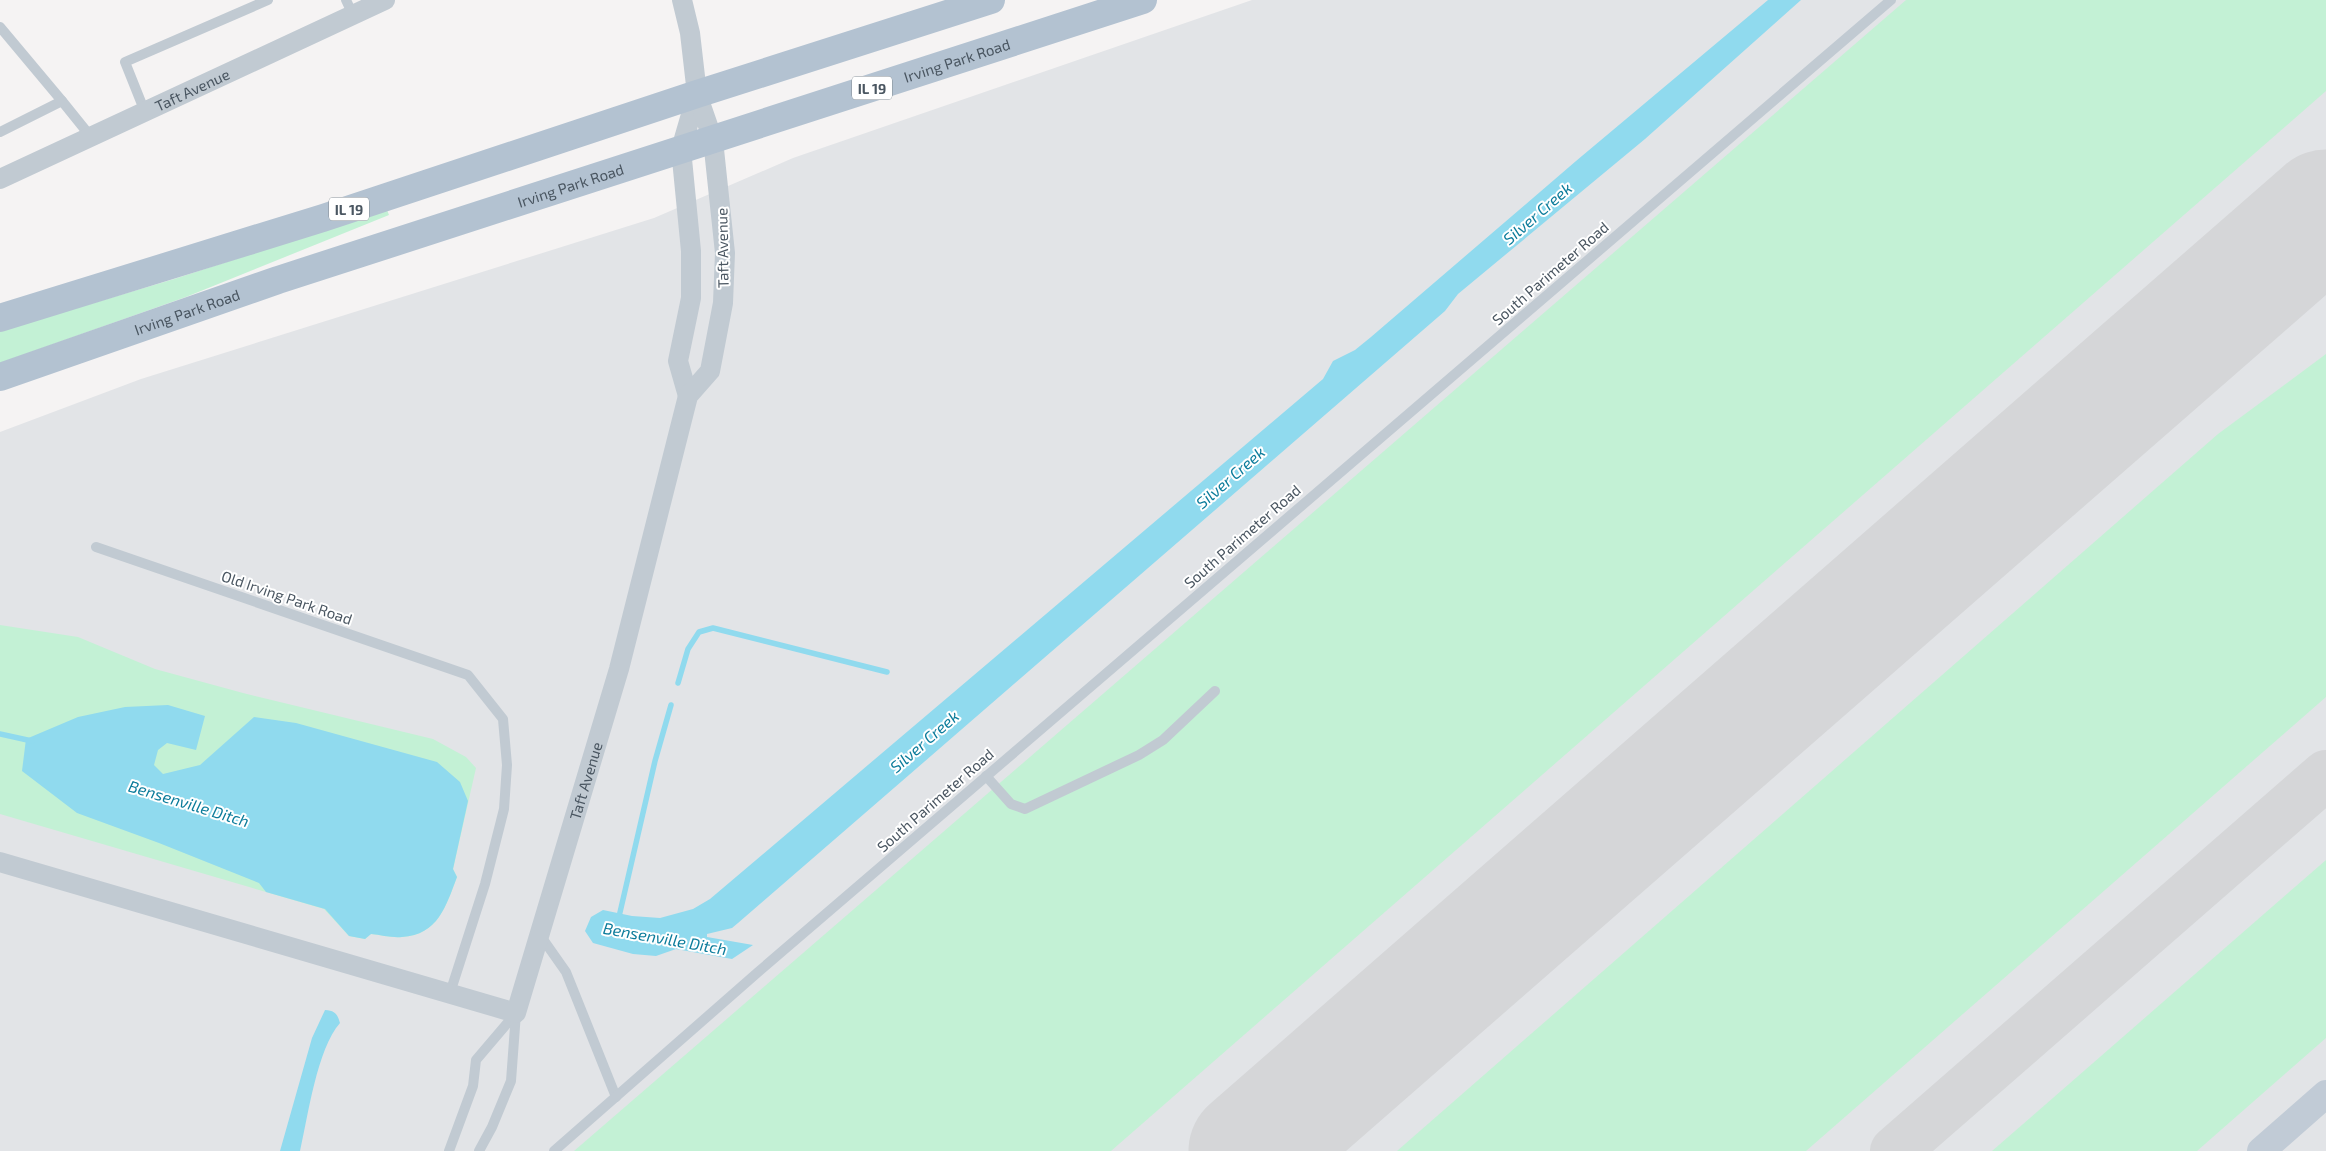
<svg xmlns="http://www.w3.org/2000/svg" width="2326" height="1151" viewBox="0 0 2326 1151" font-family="'Exo 2',sans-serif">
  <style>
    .airport { fill: #e2e4e7 }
    .green { fill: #c3f1d5 }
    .water { fill: #90daee }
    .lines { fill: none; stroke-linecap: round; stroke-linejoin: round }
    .stream { stroke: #90daee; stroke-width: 5.5 }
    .taxiway { stroke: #d5d6d8; stroke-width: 50 }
    .runway { stroke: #d5d6d8; stroke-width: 125 }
    .lane { stroke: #c1cad2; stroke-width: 10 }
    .street { stroke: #c1cad2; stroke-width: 20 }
    .secondary { stroke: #c1cbd6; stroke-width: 28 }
    .primary { stroke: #b3c2d1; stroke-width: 28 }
    .labels { text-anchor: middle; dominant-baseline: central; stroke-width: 4; stroke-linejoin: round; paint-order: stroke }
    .shield { fill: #fff; stroke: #808990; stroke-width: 1 }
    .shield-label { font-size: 14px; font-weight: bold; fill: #4a5661 }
    .street-label { font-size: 15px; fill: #4a5661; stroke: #fff }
    .water-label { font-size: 16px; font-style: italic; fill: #0c7c9b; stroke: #fff }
  </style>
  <rect width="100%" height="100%" fill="#f5f3f3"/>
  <polygon class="airport" points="1252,0 2326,0 2326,1151 0,1151 0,432 141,379 654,218 793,158"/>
  <g class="green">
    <polygon points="1906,0 2326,0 2326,91 1111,1151 574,1151"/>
    <polygon points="387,210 389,215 186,297 0,363 0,331 174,279"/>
    <polygon points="2326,354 2326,697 1806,1151 1397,1151 2218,434"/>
    <path d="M0 625 78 637 155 669 243 693 433 739 466 757 476 768 453 869 457 877C446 906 438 935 402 937 392 938 381 935 371 934L365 939 349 936 324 909 0 814Z"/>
    <polygon points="2326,860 2326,1038 2197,1151 1992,1151"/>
  </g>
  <g class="water">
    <polygon points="1768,0 1801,0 1645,139 1458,294 1445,311 738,923 732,928 707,934 707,937 753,945 732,959 676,949 656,956 633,954 593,943 585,931 591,917 603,910 632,916 660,918 693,909 710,899 1323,379 1333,361 1355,350 1371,337 1576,161"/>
    <path d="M168 705 205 716 196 750 167 743 158 750 154 765 163 774 200 765 254 717 296 723 437 762 460 782 468 801 453 869 457 877C446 906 438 935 402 937 392 938 381 935 371 934L365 939 349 936 325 909 266 892 259 883 159 843 77 813 22 771 26 739 78 717 125 707Z"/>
    <path d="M325 1010C335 1011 337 1013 340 1023 317 1049 308 1116 300 1151H280L312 1038Z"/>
  </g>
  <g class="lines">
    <g class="stream">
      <polyline points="678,683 688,649 699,632 713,628 887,672"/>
      <polyline points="0,734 32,741"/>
      <polyline points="618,921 655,761 671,705"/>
    </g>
    <g class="taxiway">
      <polyline points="2127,384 2326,233"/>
      <polyline points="1895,1151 2326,775"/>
    </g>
    <polyline class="runway" points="1251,1151 2326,212"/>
    <g class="lane">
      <polyline points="346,0 353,15"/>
      <polyline points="0,27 62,101"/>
      <polyline points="145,112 125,62 268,0"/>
      <polyline points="0,132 62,101 91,137"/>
      <polyline points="96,547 468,675 503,719 507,765 504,809 485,884 450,993"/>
      <polyline points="986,776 1011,804 1025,809 1139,755 1163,740 1215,691"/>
      <polyline points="540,935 566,972 616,1097"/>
      <polyline points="449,1151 473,1086 476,1060 516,1013"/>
      <polyline points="479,1151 492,1127 511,1081 516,1013"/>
      <polyline points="554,1151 757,973 1891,0"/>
    </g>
    <g class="street">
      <path id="s1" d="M0 179 385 0"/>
      <polyline points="688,396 678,361 691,298 691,251 681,149 697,94"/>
      <path id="s2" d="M0 862 516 1013 619 669 688 396 710 371 723 303 725 253 713 140 697 94 690 33 682 0"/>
    </g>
    <polyline class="secondary" points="2261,1151 2326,1094"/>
    <g class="primary">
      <polyline points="0,318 323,218 697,94 991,0"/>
      <path id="s3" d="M0 377 278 280 1143 0"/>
    </g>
  </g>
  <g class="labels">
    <g class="shield">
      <rect x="852" y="76.5" width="40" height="23" rx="4"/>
      <rect x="329" y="197.5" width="40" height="23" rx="4"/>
    </g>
    <g class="shield-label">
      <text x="872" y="88">IL 19</text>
      <text x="349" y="209">IL 19</text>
    </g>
    <g class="street-label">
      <text stroke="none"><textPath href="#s3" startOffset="1008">Irving Park Road</textPath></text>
      <text stroke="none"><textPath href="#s1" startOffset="212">Taft Avenue</textPath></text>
      <text stroke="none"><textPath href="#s3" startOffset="602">Irving Park Road</textPath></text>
      <text transform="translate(722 248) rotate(-91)">Taft Avenue</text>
      <text transform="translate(1550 273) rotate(-41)">South Parimeter Road</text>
      <text stroke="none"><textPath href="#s3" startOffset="198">Irving Park Road</textPath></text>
      <text transform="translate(1242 536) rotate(-41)">South Parimeter Road</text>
      <text transform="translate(287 597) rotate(19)">Old Irving Park Road</text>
      <text stroke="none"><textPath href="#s2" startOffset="780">Taft Avenue</textPath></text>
      <text transform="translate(935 800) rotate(-41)">South Parimeter Road</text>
    </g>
    <g class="water-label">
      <text transform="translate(1537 213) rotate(-41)">Silver Creek</text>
      <text transform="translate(1230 477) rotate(-41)">Silver Creek</text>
      <text transform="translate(924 741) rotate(-41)">Silver Creek</text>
      <text transform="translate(189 803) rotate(17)">Bensenville Ditch</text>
      <text transform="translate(665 938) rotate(10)">Bensenville Ditch</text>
    </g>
  </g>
</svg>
